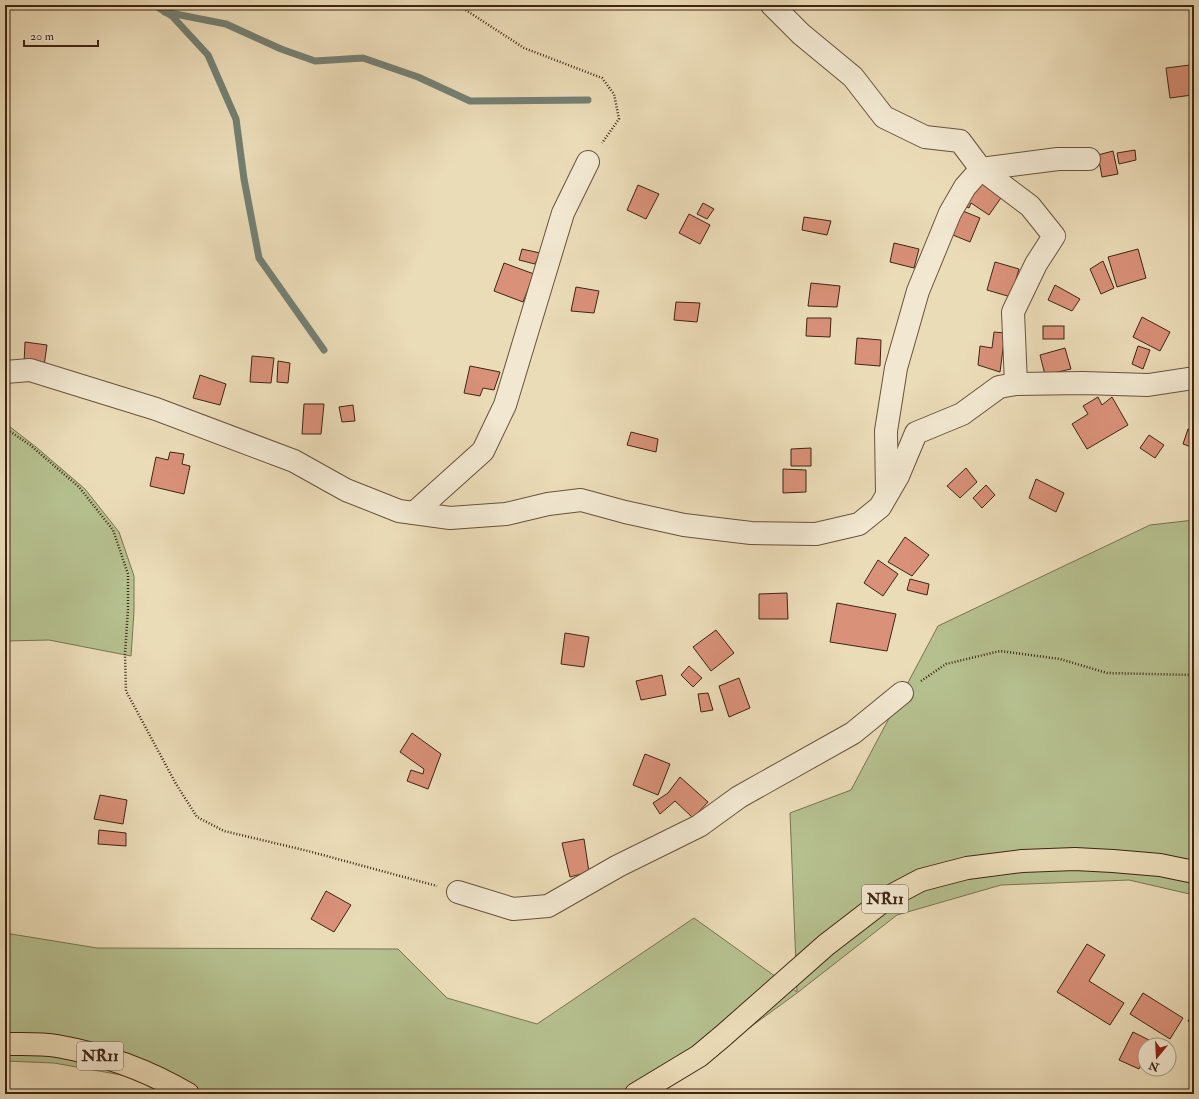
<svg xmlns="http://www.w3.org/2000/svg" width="1199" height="1099" viewBox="0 0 1199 1099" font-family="'IM FELL Double Pica',serif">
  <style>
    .green { fill: #b6c08f; stroke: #7a7252 }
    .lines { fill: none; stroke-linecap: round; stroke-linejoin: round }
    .stream { stroke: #747f72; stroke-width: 7 }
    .building { fill: #d99179; stroke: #3f2414 }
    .street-casing { stroke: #6a523d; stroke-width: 24 }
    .highway-casing { stroke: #3f2414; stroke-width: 24 }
    .path { stroke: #3f2414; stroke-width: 2.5; stroke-dasharray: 1 2; stroke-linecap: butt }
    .street { stroke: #f2e8d1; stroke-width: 22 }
    .highway { stroke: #ebdcb8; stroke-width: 22 }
    .labels { text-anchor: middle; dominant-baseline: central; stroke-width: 4; stroke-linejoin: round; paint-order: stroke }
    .shield { fill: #f2e8d1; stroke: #755f4d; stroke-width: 1 }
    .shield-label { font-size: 16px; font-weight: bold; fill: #3f2414 }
  </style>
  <rect width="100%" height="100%" fill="#ebdcb8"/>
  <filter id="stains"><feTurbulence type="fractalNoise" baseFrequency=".005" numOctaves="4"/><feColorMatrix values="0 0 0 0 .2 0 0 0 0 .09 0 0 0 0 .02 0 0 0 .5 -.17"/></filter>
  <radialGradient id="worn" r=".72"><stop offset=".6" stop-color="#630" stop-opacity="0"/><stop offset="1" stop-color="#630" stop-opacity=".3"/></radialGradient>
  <g class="green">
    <polygon points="5,423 36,447 85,489 119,532 134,576 134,611 131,656 49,640 5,641"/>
    <polygon points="1194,520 1194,895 1129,880 1001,885 897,915 797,993 708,1058 651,1094 171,1094 144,1079 54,1063 5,1061 5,933 97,948 398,949 447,998 537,1024 694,918 797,992 790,813 851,790 938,626 1150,525"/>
  </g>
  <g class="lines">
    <g class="stream">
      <polyline points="154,5 172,16 208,55 236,119 244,179 259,258 324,350"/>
      <polyline points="165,12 226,24 281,49 315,61 363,58 418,77 470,101 588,100"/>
    </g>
  </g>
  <g class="building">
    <polygon points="1190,65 1192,95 1170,98 1166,68"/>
    <polygon points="1135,150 1136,160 1119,164 1117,153"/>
    <polygon points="1113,151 1118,174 1102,177 1098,155"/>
    <polygon points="984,180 1003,195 989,215 971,203 969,208 961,204"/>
    <polygon points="638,185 659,194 646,219 627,210"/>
    <polygon points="703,203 714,209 707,219 697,214"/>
    <polygon points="958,209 980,218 970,242 948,233"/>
    <polygon points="689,214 710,225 700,244 679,233"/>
    <polygon points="804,217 831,221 827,235 802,230"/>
    <polygon points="894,243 919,249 914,268 890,262"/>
    <polygon points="522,249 540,253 535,264 519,260"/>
    <polygon points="1138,249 1146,278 1117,287 1108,257"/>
    <polygon points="1103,261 1114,288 1101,294 1090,269"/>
    <polygon points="995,262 1019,269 1011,297 987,290"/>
    <polygon points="504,263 534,274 523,302 494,291"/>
    <polygon points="811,283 840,286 837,307 808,306"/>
    <polygon points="1055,285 1080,299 1072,311 1048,300"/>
    <polygon points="576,287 599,291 594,313 571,311"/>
    <polygon points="676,302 700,303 697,322 674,320"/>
    <polygon points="1142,317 1170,332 1160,351 1133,337"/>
    <polygon points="807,318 831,318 830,337 806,336"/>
    <rect x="1043" y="326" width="21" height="13"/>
    <polygon points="994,332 1005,333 1000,372 978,365 980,346 992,348"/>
    <polygon points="857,338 881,340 880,366 855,364"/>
    <polygon points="25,342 47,345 44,366 24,364"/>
    <polygon points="1138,346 1150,350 1143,369 1132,364"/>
    <polygon points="1065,348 1071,369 1045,375 1040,355"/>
    <polygon points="252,356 274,358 271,383 250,382"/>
    <polygon points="278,361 290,363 288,383 277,382"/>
    <polygon points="470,366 500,372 494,390 483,388 480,396 464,393"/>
    <polygon points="200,375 226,384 220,405 193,398"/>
    <polygon points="1098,397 1102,405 1112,397 1128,425 1087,449 1072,424 1088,414 1083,406"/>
    <polygon points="304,404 324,404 321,434 302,434"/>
    <polygon points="353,405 355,421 342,422 339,407"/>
    <polygon points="1188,429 1194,431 1194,448 1183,444"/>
    <polygon points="631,432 658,439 656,452 627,445"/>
    <polygon points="1149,435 1164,445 1155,458 1140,448"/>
    <polygon points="811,448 811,466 791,466 791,449"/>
    <polygon points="170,452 184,454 182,464 190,466 184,494 150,486 156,457 168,460"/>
    <polygon points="966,468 977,482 960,498 947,486"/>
    <polygon points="783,469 806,470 806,492 783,493"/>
    <polygon points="1036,479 1064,493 1056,512 1029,498"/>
    <polygon points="986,485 995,495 982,508 973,498"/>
    <polygon points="905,537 929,555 912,576 888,562"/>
    <polygon points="878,560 898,574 883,596 864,583"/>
    <polygon points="910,579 929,584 927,595 907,590"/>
    <polygon points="787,593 788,619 759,619 759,594"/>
    <polygon points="837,603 896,614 887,651 830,642"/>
    <polygon points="716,630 734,653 711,671 693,647"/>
    <polygon points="565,633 589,637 584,667 561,664"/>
    <polygon points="689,666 702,678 693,687 681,675"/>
    <polygon points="662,675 666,695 641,700 636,681"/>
    <polygon points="739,678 750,708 729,717 719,686"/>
    <polygon points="708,693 713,710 701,712 698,694"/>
    <polygon points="412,733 441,754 428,789 407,781 411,770 423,774 424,769 400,752"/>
    <polygon points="645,754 670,764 658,795 633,785"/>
    <polygon points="680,777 708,802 693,818 675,801 660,814 653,803 668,793"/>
    <polygon points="100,795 127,800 123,824 94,819"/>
    <polygon points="99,830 126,833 126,846 98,844"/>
    <polygon points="584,839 589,872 570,877 562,843"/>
    <polygon points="326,891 351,905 334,932 311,919"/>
    <polygon points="1087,944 1105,955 1089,981 1124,1003 1110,1025 1057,992"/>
    <polygon points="1143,993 1183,1018 1170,1039 1130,1014"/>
    <polygon points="1194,1011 1194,1025 1188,1021"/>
    <polygon points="1133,1032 1153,1042 1151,1045 1145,1045 1145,1057 1139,1069 1119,1060"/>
  </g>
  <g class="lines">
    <g class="street-casing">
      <g id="street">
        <polyline points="772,5 801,34 853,77 884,117 925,137 960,141 981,169 1030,206 1054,236 1036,264 1013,312 1016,384"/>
        <polyline points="5,372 30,370 156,409 294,461 346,490 399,511 450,518 506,514 548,504 581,500 625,512 684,525 751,533 816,534 859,524 880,507 898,476 916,433 962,414 999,387 1016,384 1083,383 1148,385 1194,378"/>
        <polyline points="887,493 886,431 896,368 918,291 950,213 965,187 981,169 1058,159 1089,159"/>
        <polyline points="414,513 483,451 505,405 563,213 588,162"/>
        <polyline points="458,892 513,909 548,906 618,866 699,826 739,797 853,733 902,693"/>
      </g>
    </g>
    <g class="highway-casing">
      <g id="highway">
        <path d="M5 1044C22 1044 40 1043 57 1046 102 1054 149 1071 188 1094"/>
        <polyline points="636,1094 699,1056 724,1035 826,945 887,898 921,880 967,868 1022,861 1075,859 1113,861 1160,865 1194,872"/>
      </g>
    </g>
    <g class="path">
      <polyline points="458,5 524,48 602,78 614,94 619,119 602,143"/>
      <polyline points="5,11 14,5"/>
      <polyline points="5,428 30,445 79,487 113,530 128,574 128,609 125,654 126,691 176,784 197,817 224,831 308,851 437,886"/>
      <polyline points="921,681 946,664 1000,651 1060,659 1107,673 1194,675"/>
    </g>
    <use href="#street" class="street"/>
    <use href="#highway" class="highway"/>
  </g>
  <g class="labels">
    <g class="shield">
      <rect x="862" y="885" width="46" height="28" rx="3"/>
      <rect x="77" y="1042" width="46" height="28" rx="3"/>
    </g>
    <g class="shield-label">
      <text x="885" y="899">NR11</text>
      <text x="100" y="1056">NR11</text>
    </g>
  </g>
  <rect width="1199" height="1099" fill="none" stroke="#ebdcb8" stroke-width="20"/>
  <rect x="6" y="6" width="1187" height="1087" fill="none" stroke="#3f2414" stroke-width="2"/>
  <rect x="10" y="10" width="1179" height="1079" fill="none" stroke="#3f2414"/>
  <g transform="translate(1157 1057) rotate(198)"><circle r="19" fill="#f2e8d1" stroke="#aa9a85"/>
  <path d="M0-3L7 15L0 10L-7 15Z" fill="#8f2418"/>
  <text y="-6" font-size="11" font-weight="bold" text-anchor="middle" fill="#3f2414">N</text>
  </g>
  <path d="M24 40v6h74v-6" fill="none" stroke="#3f2414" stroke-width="2"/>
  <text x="30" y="40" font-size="12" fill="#3f2414" stroke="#f2e8d1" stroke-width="3" paint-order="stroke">20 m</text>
  <rect width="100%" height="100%" filter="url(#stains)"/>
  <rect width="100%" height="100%" fill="url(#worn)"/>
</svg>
